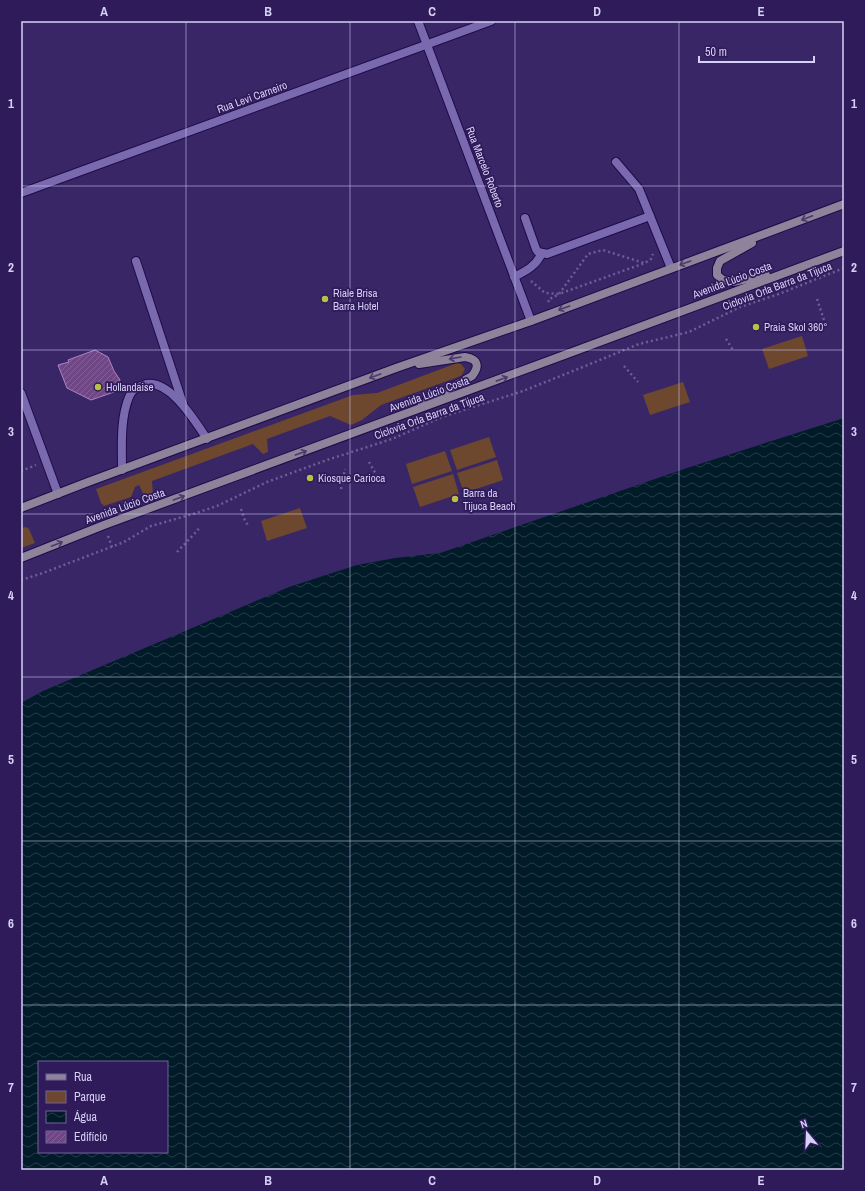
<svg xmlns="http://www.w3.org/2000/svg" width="865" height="1191" viewBox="0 0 865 1191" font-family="'Archivo Narrow',sans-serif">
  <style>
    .green { fill: #6e472f }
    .water { fill: url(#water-waves); fill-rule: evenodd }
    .building { fill: url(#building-hatch); stroke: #af84c7 }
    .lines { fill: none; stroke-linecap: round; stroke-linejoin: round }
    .service-casing { stroke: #210a48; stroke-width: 10 }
    .minor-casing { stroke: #210a48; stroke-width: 10 }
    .secondary-casing { stroke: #210a48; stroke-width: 10 }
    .path { stroke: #6c5e96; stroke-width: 2.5; stroke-dasharray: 2 3; stroke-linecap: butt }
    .service { stroke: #796aaf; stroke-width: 8 }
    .minor { stroke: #796aaf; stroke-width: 8 }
    .secondary { stroke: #8d849b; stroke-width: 8 }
    .oneway { stroke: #4b3a6e }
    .grid { fill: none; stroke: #d6d0f6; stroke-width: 1; stroke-opacity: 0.55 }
    .poi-dot { fill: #b9c046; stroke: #2f1b5a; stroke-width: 1.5 }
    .labels { text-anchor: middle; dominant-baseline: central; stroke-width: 3.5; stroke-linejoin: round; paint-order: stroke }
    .street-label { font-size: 11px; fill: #d6d0f6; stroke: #2f1b5a }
    .poi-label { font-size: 11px; fill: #d6d0f6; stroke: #2f1b5a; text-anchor: start }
    .neatline { fill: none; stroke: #d6d0f6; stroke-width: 1.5 }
    .grid-label { font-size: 13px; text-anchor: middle; font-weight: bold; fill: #d6d0f6 }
  </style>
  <defs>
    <pattern id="water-waves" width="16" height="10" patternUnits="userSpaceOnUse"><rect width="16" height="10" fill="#011b28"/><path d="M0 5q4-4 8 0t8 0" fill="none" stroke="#253b48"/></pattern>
    <pattern id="building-hatch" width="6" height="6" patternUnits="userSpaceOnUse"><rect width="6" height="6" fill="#704785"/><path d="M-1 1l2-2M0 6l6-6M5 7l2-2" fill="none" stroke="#846097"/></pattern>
  </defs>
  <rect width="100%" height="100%" fill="#382666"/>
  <g class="green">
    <polygon points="802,336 808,356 769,369 762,349"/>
    <polygon points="457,363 461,364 465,369 461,376 381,405 362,420 351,425 330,416 267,439 268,452 263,454 253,444 152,481 153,494 145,497 139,485 135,487 131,497 104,506 101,503 96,489 353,395 377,393"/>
    <polygon points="683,382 690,402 650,415 643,395"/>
    <polygon points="489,437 496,457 457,470 450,450"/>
    <polygon points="445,451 452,471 412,484 406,464"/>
    <polygon points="497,460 503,480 464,493 457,473"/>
    <polygon points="453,474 459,494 420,507 413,487"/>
    <polygon points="300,508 307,528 267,541 261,521"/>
    <polygon points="26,527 29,529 35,543 21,548 21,528"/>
  </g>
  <path class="water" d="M844 418V1170H21V703L43 691 289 587 357 565 395 558 440 553 687 468ZM39 1062H167V1152H39Z"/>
  <polygon class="building" points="95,350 108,357 114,371 120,380 114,392 91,400 67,388 58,365 69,362 68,360"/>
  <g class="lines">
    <g class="service-casing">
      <g id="service">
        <polyline points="616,162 639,189 671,268"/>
        <polyline points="525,218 536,249 538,252 547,254 650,216"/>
        <polyline points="136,261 183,404"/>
        <path d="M514 277C526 271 536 266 542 253"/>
        <path d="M122 470C122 446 120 419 129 397 131 391 137 387 143 385 168 376 195 421 207 439"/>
      </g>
    </g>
    <g class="minor-casing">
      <g id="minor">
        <polyline points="418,21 531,321"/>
        <polyline points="21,193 491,21"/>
        <polyline points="21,393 58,494"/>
      </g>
    </g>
    <g class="secondary-casing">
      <g id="secondary">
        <polyline points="752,243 720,261 717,268 717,275 723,280 733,282 766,275"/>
        <path d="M419 364 465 357C478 359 480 366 472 376L422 404"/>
        <polyline points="21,508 88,482 396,368 531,321 844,204"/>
        <polyline points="21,558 104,525 567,354 844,251"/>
      </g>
    </g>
    <g class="path">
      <polyline points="531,281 545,293 559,294 645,263 651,259 653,254"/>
      <polyline points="817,299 824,320"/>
      <polyline points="549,302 548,300 559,294 588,254 603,250 644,263"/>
      <polyline points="726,339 733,350"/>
      <polyline points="624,366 638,382"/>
      <polyline points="369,462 377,476"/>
      <polyline points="21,471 36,465"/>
      <polyline points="341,489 345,469"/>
      <polyline points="241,509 245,521 248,525"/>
      <polyline points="108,536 112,547"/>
      <polyline points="177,552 198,530 198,526"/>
      <polyline points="21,580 43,573 124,542 151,526 193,514 217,506 267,482 327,460 392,439 442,417 523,391 573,371 639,344 689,332 740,307 779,294 844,268"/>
    </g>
    <use href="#service" class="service"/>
    <use href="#minor" class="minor"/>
    <use href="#secondary" class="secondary"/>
  </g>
  <defs><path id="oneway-shaft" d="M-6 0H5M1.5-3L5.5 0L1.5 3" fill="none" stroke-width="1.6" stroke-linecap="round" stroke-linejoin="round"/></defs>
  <g class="oneway">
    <use href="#oneway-shaft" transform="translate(807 218) rotate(159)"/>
    <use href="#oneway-shaft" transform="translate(685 263) rotate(160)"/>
    <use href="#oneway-shaft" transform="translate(564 308) rotate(160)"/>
    <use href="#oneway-shaft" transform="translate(455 358) rotate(170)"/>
    <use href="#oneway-shaft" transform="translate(375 376) rotate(160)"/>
    <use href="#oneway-shaft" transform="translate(502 379) rotate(-20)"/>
    <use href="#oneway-shaft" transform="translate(301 453) rotate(-20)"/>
    <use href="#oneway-shaft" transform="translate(179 498) rotate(-20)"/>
    <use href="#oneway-shaft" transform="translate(57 544) rotate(-21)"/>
  </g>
  <path class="grid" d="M186 21V1170M350 21V1170M515 21V1170M679 21V1170M21 186H844M21 350H844M21 514H844M21 677H844M21 841H844M21 1005H844"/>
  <g class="poi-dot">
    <circle cx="325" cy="299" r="4"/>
    <circle cx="756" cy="327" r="4"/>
    <circle cx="98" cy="387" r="4"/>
    <circle cx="310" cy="478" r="4"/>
    <circle cx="455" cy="499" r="4"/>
  </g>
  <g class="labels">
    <g class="street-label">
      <text transform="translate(252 97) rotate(-20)">Rua Levi Carneiro</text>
      <text transform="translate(485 167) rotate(69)">Rua Marcelo Roberto</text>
      <text transform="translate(732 280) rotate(-21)">Avenida Lúcio Costa</text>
      <text transform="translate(777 286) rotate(-21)">Ciclovia Orla Barra da Tijuca</text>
      <text transform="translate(429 394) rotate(-20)">Avenida Lúcio Costa</text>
      <text transform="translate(429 416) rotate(-20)">Ciclovia Orla Barra da Tijuca</text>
      <text transform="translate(125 506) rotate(-20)">Avenida Lúcio Costa</text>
    </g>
    <g class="poi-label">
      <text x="333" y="293">Riale Brisa<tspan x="333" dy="13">Barra Hotel</tspan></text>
      <text x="764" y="327">Praia Skol 360°</text>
      <text x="106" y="387">Hollandaise</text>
      <text x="318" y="478">Kiosque Carioca</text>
      <text x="463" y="493">Barra da<tspan x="463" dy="13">Tijuca Beach</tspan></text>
    </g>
  </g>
  <rect width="865" height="1191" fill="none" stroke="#2f1b5a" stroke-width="44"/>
  <rect x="38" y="1061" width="130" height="92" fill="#2f1b5a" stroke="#726398"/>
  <rect x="46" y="1074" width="20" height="6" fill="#8d849b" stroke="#726398"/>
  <text x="74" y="1081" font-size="12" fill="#d6d0f6">Rua</text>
  <rect x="46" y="1091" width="20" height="12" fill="#6e472f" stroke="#726398"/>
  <text x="74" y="1101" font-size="12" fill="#d6d0f6">Parque</text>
  <rect x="46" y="1111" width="20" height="12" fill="url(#water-waves)" stroke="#726398"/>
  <text x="74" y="1121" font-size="12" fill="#d6d0f6">Água</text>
  <rect x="46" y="1131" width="20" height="12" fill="url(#building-hatch)" stroke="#726398"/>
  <text x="74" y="1141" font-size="12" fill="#d6d0f6">Edifício</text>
  <g transform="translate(807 1133) rotate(341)" stroke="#2f1b5a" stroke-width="3" paint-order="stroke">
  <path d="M0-3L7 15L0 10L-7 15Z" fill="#d6d0f6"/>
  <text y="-6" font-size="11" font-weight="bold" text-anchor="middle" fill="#d6d0f6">N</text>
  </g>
  <path d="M699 56v6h115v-6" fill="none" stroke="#d6d0f6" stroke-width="2"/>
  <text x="705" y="56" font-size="12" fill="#d6d0f6" stroke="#2f1b5a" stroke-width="3" paint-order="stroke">50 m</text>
  <rect x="22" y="22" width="821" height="1147" class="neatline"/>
  <g class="grid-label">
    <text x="104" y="16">A</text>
    <text x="268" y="16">B</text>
    <text x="432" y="16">C</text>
    <text x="597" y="16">D</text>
    <text x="761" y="16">E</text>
    <text x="11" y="108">1</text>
    <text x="854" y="108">1</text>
    <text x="11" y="272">2</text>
    <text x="854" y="272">2</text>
    <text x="11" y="436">3</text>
    <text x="854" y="436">3</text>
    <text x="11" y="600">4</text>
    <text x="854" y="600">4</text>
    <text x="11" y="764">5</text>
    <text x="854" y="764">5</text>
    <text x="11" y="928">6</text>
    <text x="854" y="928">6</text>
    <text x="11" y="1092">7</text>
    <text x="854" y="1092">7</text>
    <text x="104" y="1185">A</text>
    <text x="268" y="1185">B</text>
    <text x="432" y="1185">C</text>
    <text x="597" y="1185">D</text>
    <text x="761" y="1185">E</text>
  </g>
</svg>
